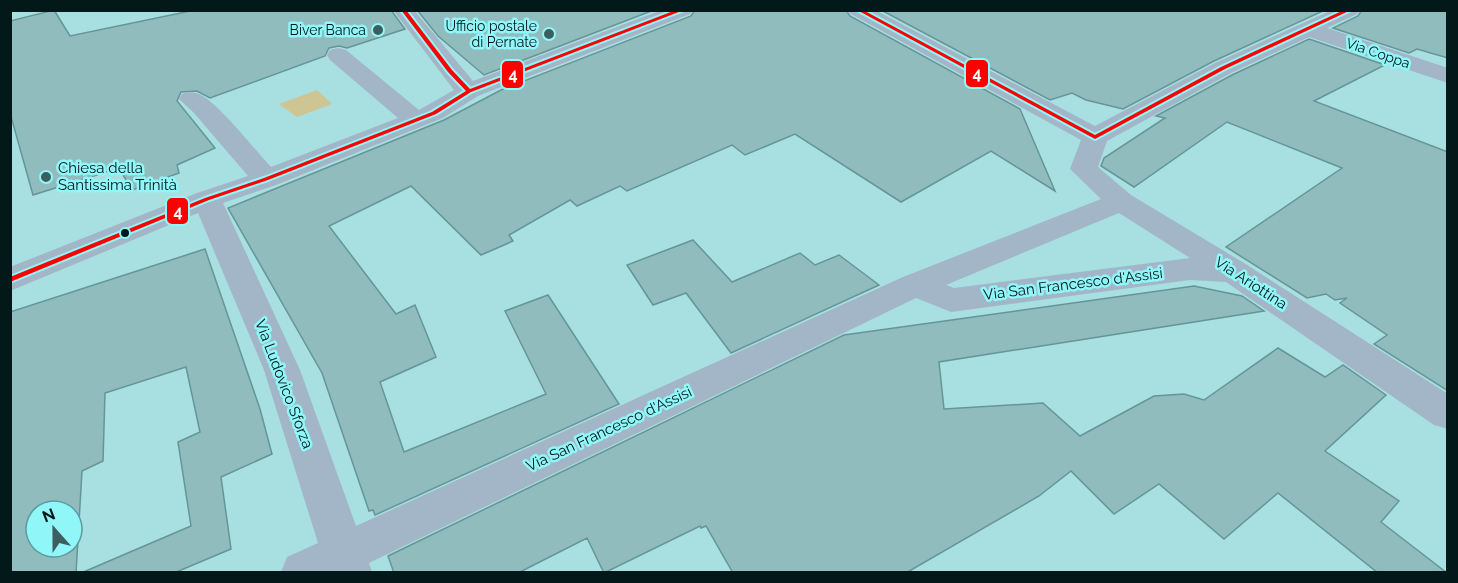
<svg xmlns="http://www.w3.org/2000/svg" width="1458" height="583" viewBox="0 0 1458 583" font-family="Raleway,sans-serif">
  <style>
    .green { fill: #cdc692 }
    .building { fill: #90bcbe; stroke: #649697; stroke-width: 1.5; fill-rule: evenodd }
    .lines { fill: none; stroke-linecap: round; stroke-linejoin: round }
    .minor { fill: #a2b6c8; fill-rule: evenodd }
    .bus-1-casing { stroke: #90f6f8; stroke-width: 4 }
    .bus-1 { fill: #f00; fill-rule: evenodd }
    .poi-dot { fill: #3d5e5f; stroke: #90f6f8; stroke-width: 2 }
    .bus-dot { fill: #031819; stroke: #90f6f8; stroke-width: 2 }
    .labels { text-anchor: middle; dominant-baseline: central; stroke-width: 5; stroke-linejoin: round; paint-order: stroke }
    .far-poi-label { font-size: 14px; fill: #031819; stroke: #90f6f8; text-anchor: end }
    .far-street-label { font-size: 14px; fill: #031819; stroke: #90f6f8 }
    .poi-label { font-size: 15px; fill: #031819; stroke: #90f6f8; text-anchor: start }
    .street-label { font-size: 15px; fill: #031819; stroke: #90f6f8 }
    .line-badge { stroke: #90f6f8; stroke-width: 2 }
    .badge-label { font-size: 16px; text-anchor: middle; font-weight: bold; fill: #fff }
  </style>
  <rect width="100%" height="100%" fill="#a8dfe0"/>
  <polygon class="green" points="317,90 332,104 297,117 279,104"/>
  <g class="building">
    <polygon points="54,10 70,36 195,10 391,10 405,29 347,48 339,46 329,48 325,56 210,98 197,91 181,92 177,101 215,148 177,165 179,173 132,190 119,168 33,195 10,113 10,21"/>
    <polygon points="417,10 654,10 484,75 438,36"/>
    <polygon points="695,10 846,10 850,16 1020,109 1055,191 991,151 901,202 795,134 745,155 732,145 627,191 620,186 577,206 570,200 509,235 513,241 481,255 411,186 329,226 396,314 415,305 436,357 380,382 404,452 546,394 505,311 548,295 619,404 375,515 373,510 369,511 322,373 228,208 444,120 501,90 691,16"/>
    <polygon points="881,10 1325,10 1214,61 1123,109 1086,100 1072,93 1050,100"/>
    <polygon points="1362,10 1448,10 1448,58 1417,49 1409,53 1333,28 1358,16"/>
    <polygon points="1309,39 1385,65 1314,101 1448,152 1448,391 1374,344 1387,335 1340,303 1347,298 1335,300 1326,294 1307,298 1226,247 1342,168 1227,122 1134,187 1101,166 1104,158 1165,118 1156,116 1232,75"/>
    <polygon points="693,240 732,282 800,253 815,265 839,255 879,285 731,353 686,293 653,305 627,265"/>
    <path d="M205 249 260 409 272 454 221 477 231 549 174 573H81L191 526 178 442 200 432 186 367 105 393 103 461 82 471 76 573H10V312ZM36 511H72V547H36Z"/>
    <polygon points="1194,286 1242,296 1264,311 939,362 944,409 1043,403 1080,436 1154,396 1184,394 1204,400 1278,348 1325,377 1343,365 1386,395 1325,451 1399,501 1381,522 1447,573 1378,573 1278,493 1224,539 1159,484 1114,514 1071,471 1039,496 906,573 733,573 706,526 701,528 700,526 604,573 587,538 518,573 394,573 388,556 844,335"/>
  </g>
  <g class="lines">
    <path class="minor" d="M393 10H414L473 81 662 10H693L690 14 478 96 443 118 276 185 223 203 300 370 356 526 903 277 1101 199 1070 169 1081 140 851 14 848 10H875L1095 126 1215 63 1332 10H1360L1357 14 1327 28 1448 68V83L1309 37 1231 73 1107 141 1098 167 1131 195 1244 263 1448 394V429L1434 425 1226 282 1190 280 951 312 916 298 369 563 372 572H281L287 557 318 543 264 370 198 213 10 291V267L197 193 248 176 194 113 179 99 182 94C189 92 194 91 201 95 220 105 254 149 271 167L398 118 330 60 327 55 330 50 338 48 346 50 419 110 454 90ZM1119 213 1190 258 954 288 946 285Z"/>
    <g class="bus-1-casing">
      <g id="bus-1">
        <polygon points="401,10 406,10 452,70 470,89 676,10 684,10 471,92 436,114 268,180 209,200 10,282 10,277 205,198 264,178 432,112 466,91 448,72"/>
        <polygon points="857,10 863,10 1095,135 1221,67 1344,10 1351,10 1225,69 1095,139"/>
      </g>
    </g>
    <use href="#bus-1" class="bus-1"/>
  </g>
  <g class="poi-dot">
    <circle cx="378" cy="30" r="6"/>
    <circle cx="549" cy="34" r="6"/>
    <circle cx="46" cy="177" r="6"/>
  </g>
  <circle class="bus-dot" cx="125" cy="233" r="5"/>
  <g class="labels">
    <g class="far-poi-label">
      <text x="537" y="26">Ufficio postale<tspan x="537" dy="16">di Pernate</tspan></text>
      <text x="366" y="30">Biver Banca</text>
    </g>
    <g class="far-street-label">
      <text transform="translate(1378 53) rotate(19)">Via Coppa</text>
    </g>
    <g class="poi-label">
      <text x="58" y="168">Chiesa della<tspan x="58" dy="17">Santissima Trinità</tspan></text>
    </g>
    <g class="street-label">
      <text transform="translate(1251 283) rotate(33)">Via Ariottina</text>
      <text transform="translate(1073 284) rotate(-7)">Via San Francesco d'Assisi</text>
      <text transform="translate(284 384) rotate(69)">Via Ludovico Sforza</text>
      <text transform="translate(609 429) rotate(-25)">Via San Francesco d'Assisi</text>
    </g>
  </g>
  <g class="line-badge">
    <rect x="965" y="59" width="24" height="29" rx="6" fill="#f00"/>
    <rect x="501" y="60" width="23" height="29" rx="6" fill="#f00"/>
    <rect x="166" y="197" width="23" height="28" rx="6" fill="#f00"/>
  </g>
  <g class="badge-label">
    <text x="977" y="79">4</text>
    <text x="513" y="80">4</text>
    <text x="178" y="217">4</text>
  </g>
  <rect width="1458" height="583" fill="none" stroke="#031819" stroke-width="24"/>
  <g transform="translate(54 529) rotate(339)"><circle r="28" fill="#90f6f8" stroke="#589d9f" stroke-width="1.5"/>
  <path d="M0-4.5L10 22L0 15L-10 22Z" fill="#3d5e5f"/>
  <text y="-9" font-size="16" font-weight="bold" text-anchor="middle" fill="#031819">N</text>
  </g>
</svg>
